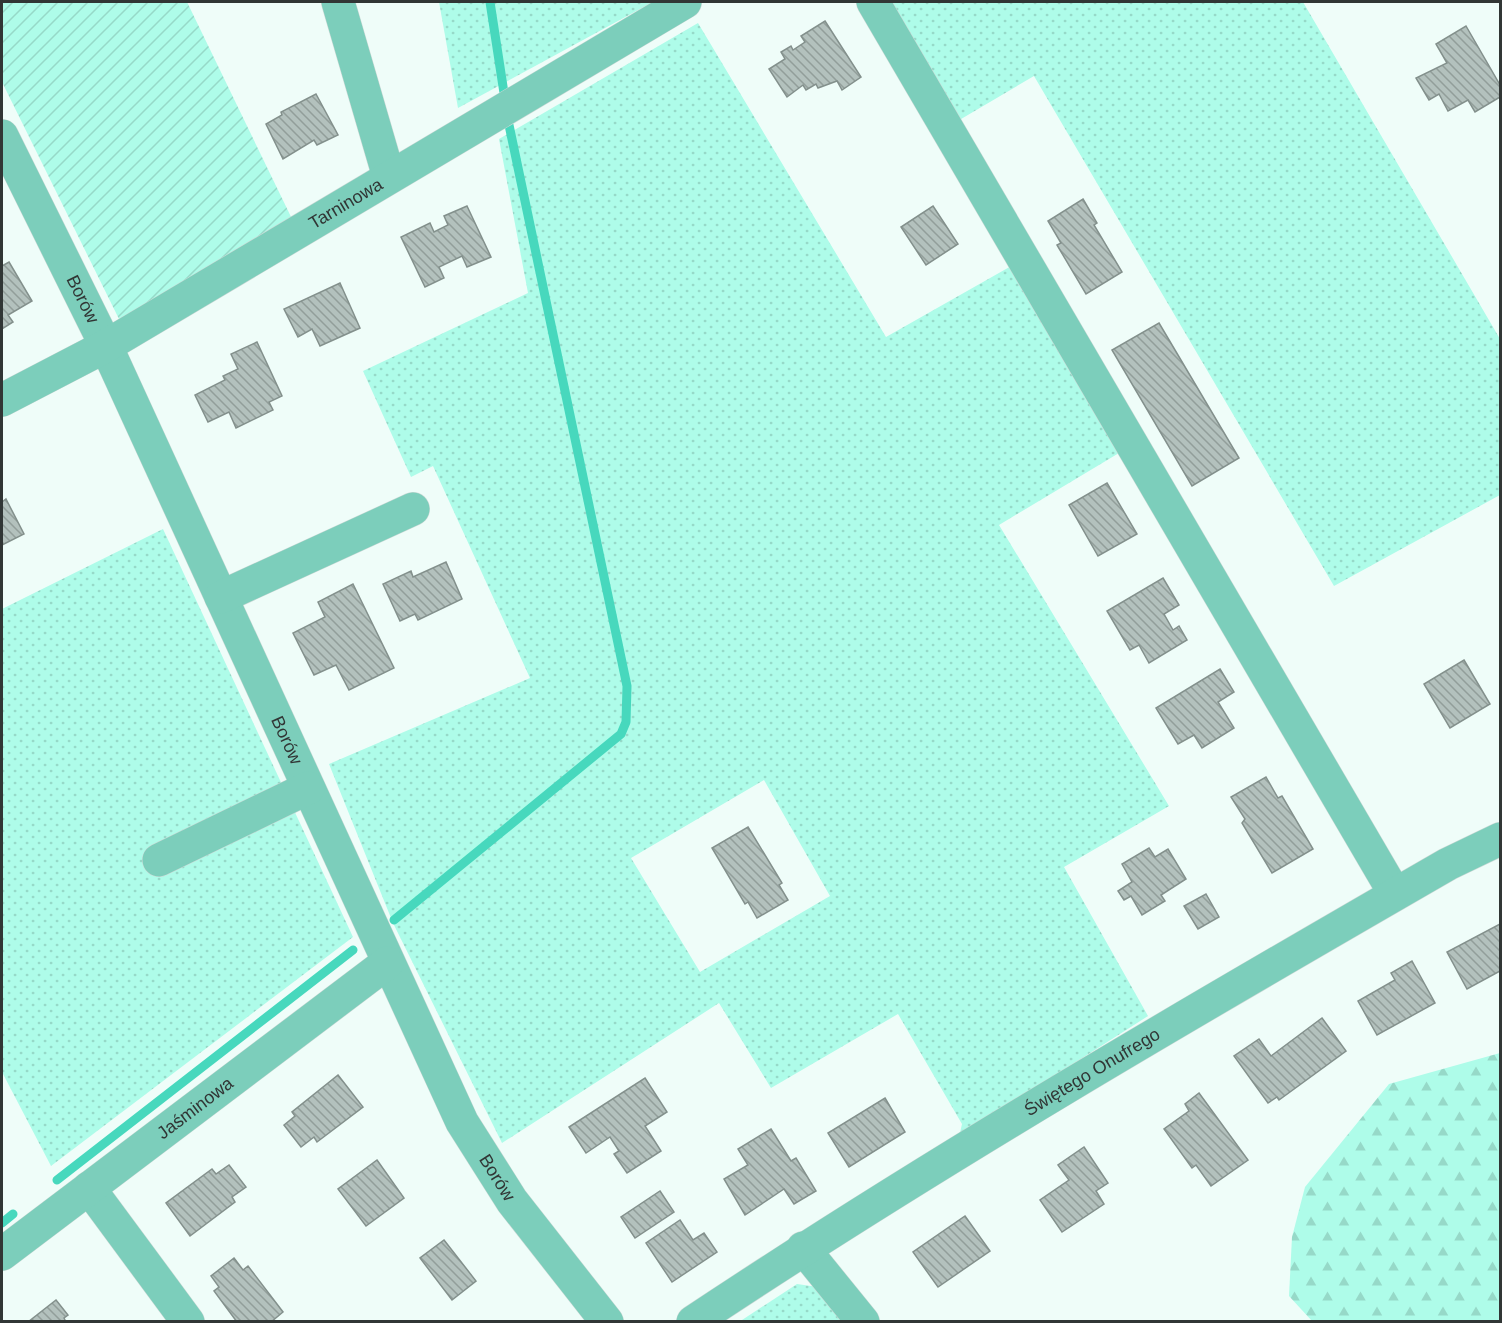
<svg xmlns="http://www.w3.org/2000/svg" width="1502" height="1323" viewBox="0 0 1502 1323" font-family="Arial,sans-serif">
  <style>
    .grass { fill: url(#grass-dots); fill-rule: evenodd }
    .forest { fill: url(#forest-firs) }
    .garden { fill: url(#garden-furrows) }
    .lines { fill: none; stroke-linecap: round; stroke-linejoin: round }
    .stream { stroke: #47d8bd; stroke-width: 9 }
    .building { fill: url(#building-back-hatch); stroke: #83908c; stroke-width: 1.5 }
    .minor-casing { stroke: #cdd9d6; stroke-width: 34 }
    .minor { stroke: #7ccebb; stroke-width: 33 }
    .labels { text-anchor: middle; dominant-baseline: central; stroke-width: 5; stroke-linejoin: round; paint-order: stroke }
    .street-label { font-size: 18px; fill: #313635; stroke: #effdf9 }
  </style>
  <defs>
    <pattern id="grass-dots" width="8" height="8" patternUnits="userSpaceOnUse" patternTransform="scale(1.5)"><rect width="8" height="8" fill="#aefce9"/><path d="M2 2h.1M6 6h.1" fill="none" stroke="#96d9c8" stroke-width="1.8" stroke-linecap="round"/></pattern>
    <pattern id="forest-firs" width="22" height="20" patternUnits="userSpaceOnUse" patternTransform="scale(1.5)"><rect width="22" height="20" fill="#aefce9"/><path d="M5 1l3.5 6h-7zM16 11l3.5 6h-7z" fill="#96d9c8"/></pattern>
    <pattern id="garden-furrows" width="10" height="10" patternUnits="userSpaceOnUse" patternTransform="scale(1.5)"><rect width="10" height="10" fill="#aefce9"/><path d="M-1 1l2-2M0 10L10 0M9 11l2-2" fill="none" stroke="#96d9c8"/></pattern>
    <pattern id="building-back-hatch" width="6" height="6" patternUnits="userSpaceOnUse" patternTransform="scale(1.5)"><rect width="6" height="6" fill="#b3c1bd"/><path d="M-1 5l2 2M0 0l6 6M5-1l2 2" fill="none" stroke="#929e9a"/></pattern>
  </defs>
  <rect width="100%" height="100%" fill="#effdf9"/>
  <g class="grass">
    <polygon points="439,2 653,2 458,108"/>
    <path d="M884 2H1303L1500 339V495L1334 586 1034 76 956 122 1144 438 999 525 1169 806 1064 867 1148 1016 959 1137 962 1124 898 1014 771 1088 719 1003 502 1143 393 923 329 764 530 678 433 466 411 477 363 371 528 293 499 139 698 23 886 337 1013 265ZM764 780 830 896 700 972 631 858Z"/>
    <polygon points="163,529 353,937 51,1166 2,1072 2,609"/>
    <polygon points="797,1284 825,1288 851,1322 739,1322"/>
  </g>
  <polygon class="forest" points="1500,1053 1500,1321 1312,1321 1289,1296 1292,1237 1305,1187 1389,1084"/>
  <polygon class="garden" points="2,2 187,2 294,223 119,319 2,82"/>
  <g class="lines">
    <g class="stream">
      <polyline points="490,2 504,93"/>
      <polyline points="394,920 621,734 626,722 627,686 509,125"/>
      <polyline points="57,1180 353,950"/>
      <polyline points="2,1223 13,1214"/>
    </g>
  </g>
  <g class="building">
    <polygon points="825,21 861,77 842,90 837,81 818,88 816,84 806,90 803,85 787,97 769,69 785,59 781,52 791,46 793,50 805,42 801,36"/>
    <polygon points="1466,26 1500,85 1500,97 1475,112 1468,100 1448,111 1439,94 1429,100 1416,78 1447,63 1436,44"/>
    <polygon points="316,94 338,135 317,145 314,140 283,159 266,124 282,115 281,112"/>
    <polygon points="1083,199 1097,223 1094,225 1122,272 1086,294 1057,245 1061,243 1048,221"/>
    <polygon points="467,206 491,257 467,267 462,256 439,267 444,278 425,287 401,237 430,223 434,232 448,225 444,216"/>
    <polygon points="933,206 958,244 926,265 901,227"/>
    <polygon points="9,262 32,301 8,315 13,322 2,329 2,266"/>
    <polygon points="340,283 360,328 320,346 312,329 298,337 284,309"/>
    <polygon points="1159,323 1239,458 1192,486 1112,350"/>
    <polygon points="257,342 282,396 269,402 273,410 236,428 229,412 208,422 195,395 225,380 223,376 238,369 231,354"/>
    <polygon points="1107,483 1137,534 1098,556 1069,505"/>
    <polygon points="6,499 24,534 2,545 2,502"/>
    <polygon points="446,562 462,599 418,620 415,614 400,621 383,584 411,571 413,577"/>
    <polygon points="1163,578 1179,605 1164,614 1173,630 1179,626 1187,640 1149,663 1139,645 1130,650 1107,611"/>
    <polygon points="353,584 394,668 349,690 336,665 314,675 293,633 325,617 318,602"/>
    <polygon points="1464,660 1490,704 1450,728 1424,684"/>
    <polygon points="1220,669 1234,692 1218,702 1234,728 1202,748 1194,735 1178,744 1156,708"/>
    <polygon points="1266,777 1278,798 1282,796 1313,849 1272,873 1242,823 1245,819 1231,797"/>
    <polygon points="748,827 782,883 779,885 788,900 757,918 748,902 745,904 712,848"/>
    <polygon points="1149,848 1155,857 1168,849 1186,879 1161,895 1165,901 1142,915 1131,896 1124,900 1118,891 1132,882 1122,864"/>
    <polygon points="1206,894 1219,917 1198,929 1184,906"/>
    <polygon points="1500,924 1500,971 1467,989 1447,952"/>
    <polygon points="1412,961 1435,1003 1377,1035 1358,1001 1395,980 1391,973"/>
    <polygon points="1322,1018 1346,1051 1279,1100 1277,1097 1268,1103 1234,1056 1259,1039 1271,1056"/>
    <polygon points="338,1075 363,1107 317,1142 314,1137 301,1147 284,1125 295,1116 292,1112"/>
    <polygon points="645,1078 667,1112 645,1126 661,1151 627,1173 614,1154 619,1151 610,1137 586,1153 569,1127"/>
    <polygon points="1199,1093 1248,1160 1211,1186 1196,1165 1192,1168 1164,1129 1189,1111 1185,1104"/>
    <polygon points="885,1098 905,1132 849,1167 828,1133"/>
    <polygon points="771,1129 791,1161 796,1158 816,1191 794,1204 784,1189 745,1215 724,1179 748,1165 738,1149"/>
    <polygon points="1084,1147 1108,1183 1096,1191 1104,1204 1062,1232 1040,1200 1069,1180 1058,1165"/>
    <polygon points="377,1160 404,1198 366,1226 338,1189"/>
    <polygon points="229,1165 246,1187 232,1197 235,1202 190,1236 166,1203 212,1169 216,1174"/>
    <polygon points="660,1191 674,1212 635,1238 621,1217"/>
    <polygon points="965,1216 990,1251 938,1287 913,1252"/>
    <polygon points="680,1220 693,1240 704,1233 717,1252 672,1282 646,1243"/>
    <polygon points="444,1240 476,1281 452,1300 420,1258"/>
    <polygon points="234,1258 243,1270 248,1266 283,1312 271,1322 237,1322 214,1291 219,1287 211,1276"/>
    <polygon points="56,1300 68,1315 64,1318 66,1322 28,1322"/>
  </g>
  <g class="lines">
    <g class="minor-casing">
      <g id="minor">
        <polyline points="338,2 389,177"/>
        <polyline points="873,2 1395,894"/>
        <path id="s1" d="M2 136 106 346 462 1122 512 1201 607 1322"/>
        <path id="s2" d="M2 400 106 346 685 2"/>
        <polyline points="221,597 413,509"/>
        <polyline points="159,860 308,788"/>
        <polyline points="89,1188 188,1322"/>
        <polyline points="803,1248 863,1322"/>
        <path id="s3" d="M2 1254 387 963"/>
        <path id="s4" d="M693 1322C938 1159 1193 1011 1448 864L1500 839"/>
      </g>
    </g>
    <use href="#minor" class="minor"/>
  </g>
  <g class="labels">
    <g class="street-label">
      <text stroke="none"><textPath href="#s2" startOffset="396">Tarninowa</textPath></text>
      <text stroke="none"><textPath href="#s1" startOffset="182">Borów</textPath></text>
      <text stroke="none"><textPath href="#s1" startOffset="668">Borów</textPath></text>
      <text stroke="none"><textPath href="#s4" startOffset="471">Świętego Onufrego</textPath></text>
      <text stroke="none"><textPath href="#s3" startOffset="242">Jaśminowa</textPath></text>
      <text stroke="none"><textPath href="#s1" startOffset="1154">Borów</textPath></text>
    </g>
  </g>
  <rect width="1502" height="1323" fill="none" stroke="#313635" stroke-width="6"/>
</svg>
